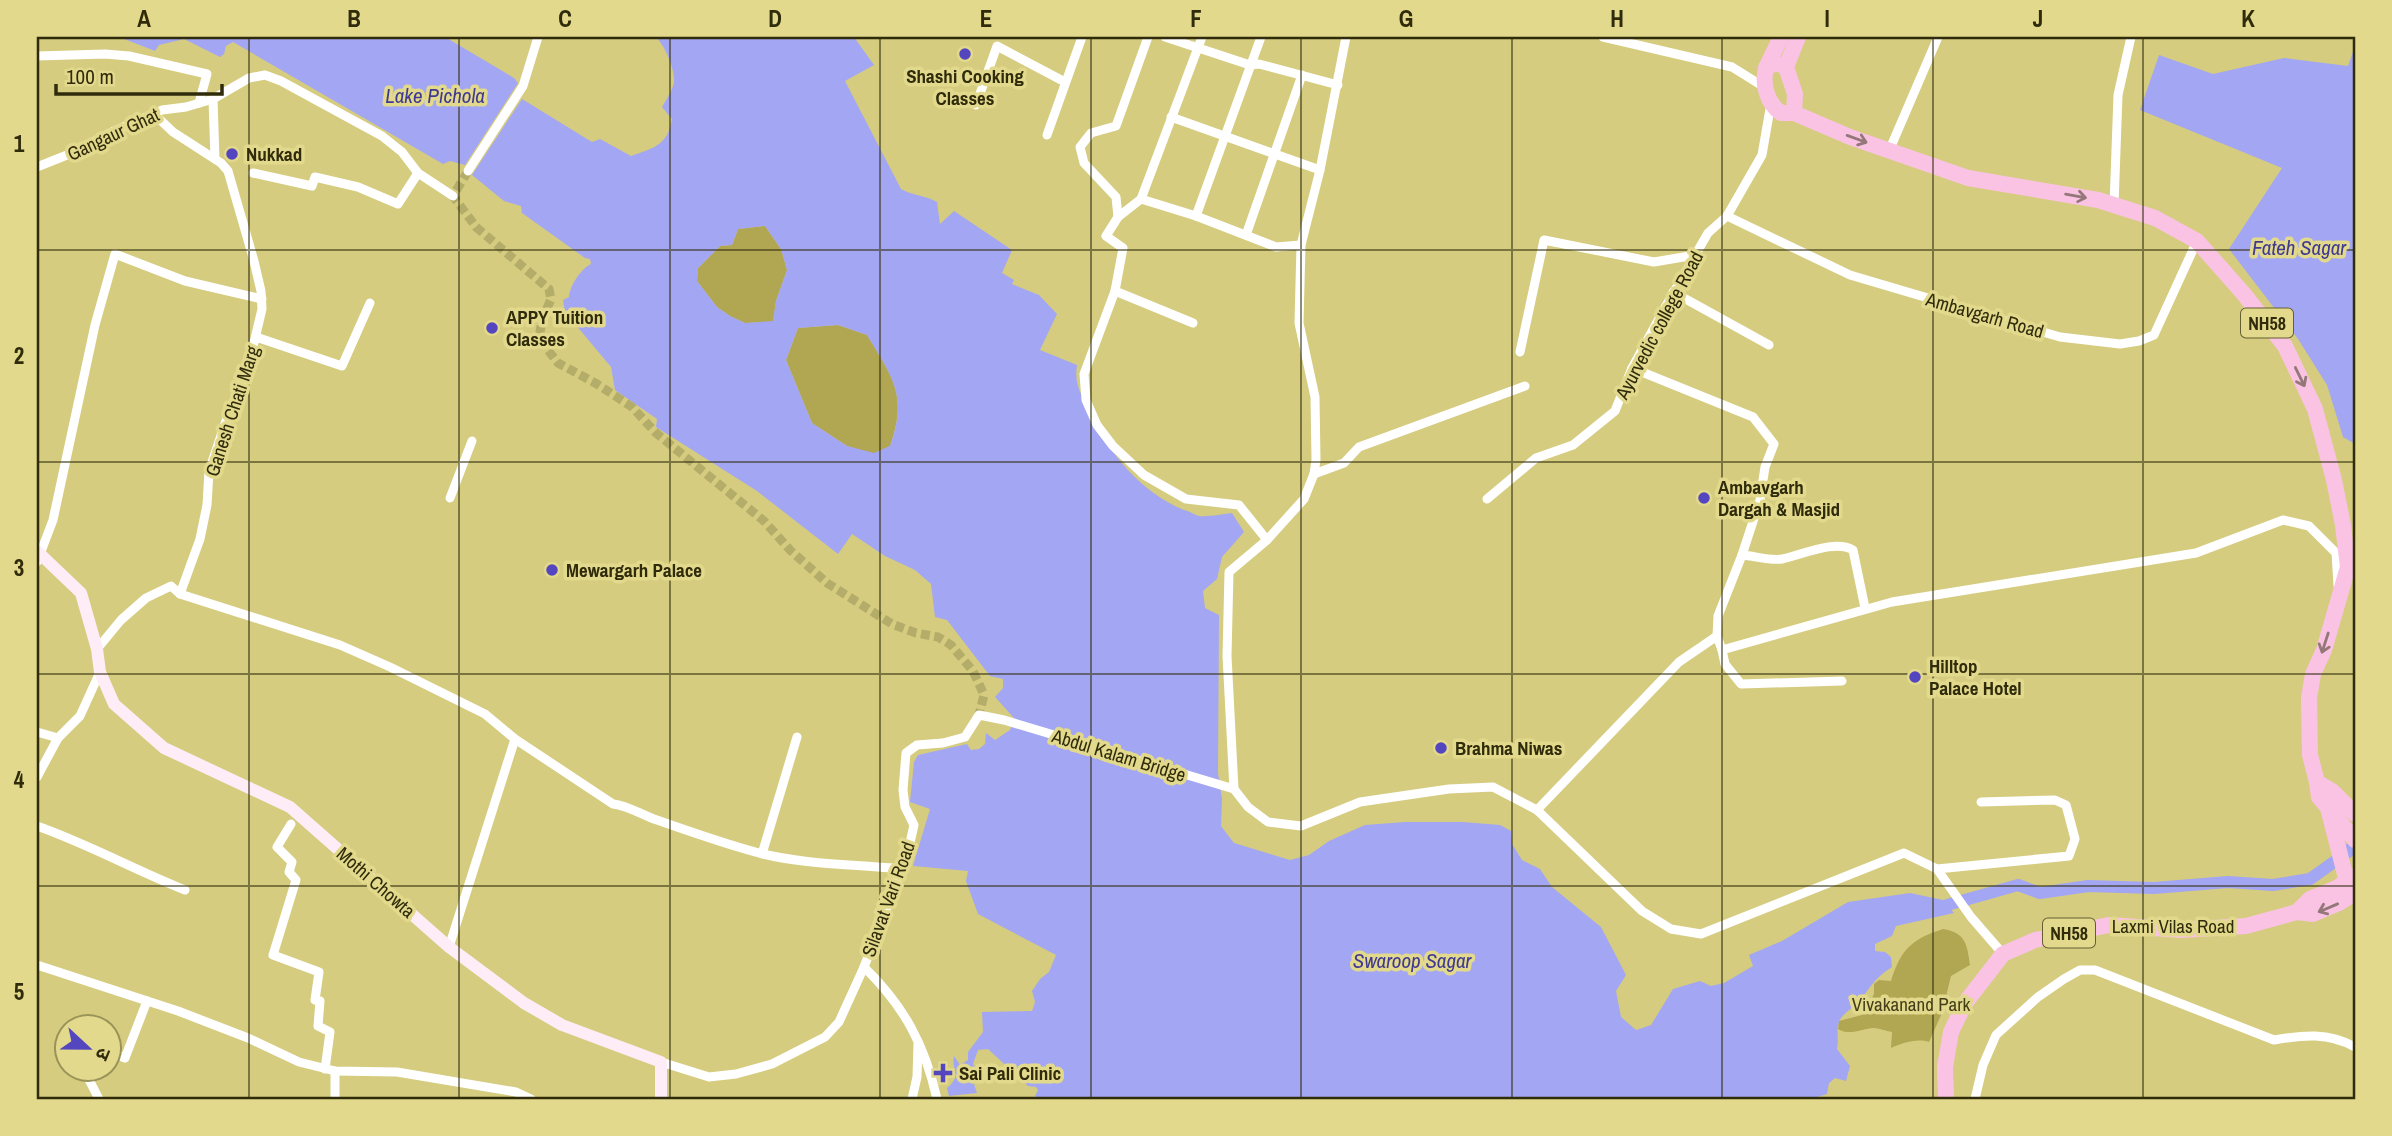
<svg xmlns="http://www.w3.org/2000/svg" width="2392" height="1136" viewBox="0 0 2392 1136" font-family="'Archivo Narrow','Noto Sans Devanagari',sans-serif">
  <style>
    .green { fill: #b1a652 }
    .water { fill: #a3a6f2; fill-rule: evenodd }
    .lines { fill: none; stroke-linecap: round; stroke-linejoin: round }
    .canal { stroke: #a3a6f2; stroke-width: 12 }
    .street-tunnel { stroke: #b4ac69; stroke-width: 9; stroke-dasharray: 9 4.5; stroke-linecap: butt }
    .street { stroke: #fff; stroke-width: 9 }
    .secondary { stroke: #feedf7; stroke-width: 12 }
    .highway { stroke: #fac3e4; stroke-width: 16 }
    .oneway { stroke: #947778 }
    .grid { fill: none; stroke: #2f2b0b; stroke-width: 2; stroke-opacity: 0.55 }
    .poi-dot { fill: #5346be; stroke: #e2d98c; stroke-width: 2.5 }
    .labels { text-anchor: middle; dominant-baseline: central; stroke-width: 7; stroke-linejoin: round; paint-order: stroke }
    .shield { fill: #e2d98c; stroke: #655f32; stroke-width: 2 }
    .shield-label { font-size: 18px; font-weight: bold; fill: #2f2b0b }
    .poi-label { font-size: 19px; font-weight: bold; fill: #2f2b0b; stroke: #e2d98c; text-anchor: start }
    .street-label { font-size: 19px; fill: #2f2b0b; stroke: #e2d98c }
    .park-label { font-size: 19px; fill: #433e19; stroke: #e2d98c }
    .water-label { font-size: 21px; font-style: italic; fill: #403990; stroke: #e2d98c }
    .neatline { fill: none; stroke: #2f2b0b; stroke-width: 2.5 }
    .grid-label { font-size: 23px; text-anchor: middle; font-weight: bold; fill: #2f2b0b }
  </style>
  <rect width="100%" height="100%" fill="#d5cc80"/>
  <g class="green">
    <polygon points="765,226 781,249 787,270 776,301 773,322 745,323 730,316 717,307 697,281 698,268 720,246 732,245 738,229"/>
    <path d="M838 325 867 335C893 378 908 396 890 446L874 454 847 446 812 423 786 360 798 328Z"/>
    <path d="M1943 929C1966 933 1967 944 1970 965L1951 976 1942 1013 1929 1042C1917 1038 1902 1043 1891 1048L1892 1032C1886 1031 1879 1028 1873 1028 1861 1029 1850 1036 1838 1029L1839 1021 1862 1015 1874 994V984L1879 980 1891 981C1901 949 1912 939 1943 929Z"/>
  </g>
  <g class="water">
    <polygon points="119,37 445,37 514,78 518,83 465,165 450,161 443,164 233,42 226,46 224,54 220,57 184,39 159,45 155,51"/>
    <path d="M656 37H854L874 65 845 81 901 189C913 196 925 195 937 202L940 224 954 211 1012 250 1002 273 1014 280 1012 284 1039 295 1057 314 1040 350 1077 365C1074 385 1081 393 1089 411 1109 453 1140 492 1184 510 1189 511 1195 515 1199 516 1209 517 1222 514 1232 513L1244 532 1222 557 1217 579 1203 591 1205 608 1219 615 1218 773 1222 799 1221 826 1234 843 1290 860 1309 855 1329 841 1365 825 1405 822H1463L1500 825 1511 831 1512 844 1522 860 1540 869 1552 887 1601 927 1626 975 1616 991 1621 1017 1636 1030 1651 1025 1673 989 1700 981 1711 986 1724 983 1753 966 1749 955 1782 941 1848 902 1910 893 1943 900 1954 913 1896 926 1892 936 1875 944V951L1885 952 1891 957 1892 967C1871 980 1870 991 1854 1006 1849 1011 1842 1014 1839 1022 1836 1029 1839 1040 1837 1049L1850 1066 1846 1081 1835 1078 1829 1083 1827 1094 1811 1099H1039L1035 1096 1038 1090 1036 1087 1028 1086 988 1049 978 1050 973 1064 980 1074 972 1078 977 1093 949 1096 947 1088C963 1074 951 1072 954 1056L960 1065 968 1060V1052L983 1032 982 1012 1032 1011 1035 1002 1032 991 1040 979 1049 972 1056 955 978 914 966 881 968 871 913 866 930 809 910 802 914 762 918 755 967 744 971 750 979 749 985 744 986 733 995 740 1010 730 1014 718 995 697 1003 688V679L990 676 947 620 935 617 931 584 915 570 885 556 852 534 838 554 757 491 656 427 657 419 615 390 611 367 565 312 563 300 569 297C570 285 581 269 591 264L590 259 585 258 522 213 521 206 504 201 472 175 522 99 592 142 600 139 631 156C654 148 668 145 672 119L662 107C666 100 674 89 674 80 674 67 665 46 656 37ZM765 226 781 249 787 270 776 301 773 321 745 323 730 316 717 307 697 281 698 268 720 246 732 245 738 229ZM838 325 867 335C893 378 908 396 890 446L874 453 847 446 812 423 786 360 798 328Z"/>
    <polygon points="2355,46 2355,444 2343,437 2327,385 2298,339 2229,249 2282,168 2140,110 2159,55 2213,74 2284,58 2348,66"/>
  </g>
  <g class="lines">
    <polyline class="canal" points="1947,905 2018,885 2040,893 2088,886 2154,888 2228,882 2273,885 2310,879 2348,852 2355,843"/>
    <polyline class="street-tunnel" points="468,171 453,196 476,227 549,289 551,299 542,320 540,332 544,345 558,363 597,384 632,407 656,433 764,521 791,551 827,583 892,624 916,633 938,637 951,645 973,671 984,695 979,715"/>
    <g class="street">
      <polyline points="1165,37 1250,65 1259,64 1338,85"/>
      <polyline points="1202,37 1141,199 1196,216 1276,247 1301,245"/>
      <polyline points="1346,37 1320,170 1301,245 1299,323 1315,397 1316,460 1314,474 1304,499 1267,540 1229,572 1227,656 1234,789 1248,807 1268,822 1301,826 1360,802 1449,789 1493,787 1537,810 1642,911 1671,929 1701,934 1904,853 1937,869 1971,917 2003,954"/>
      <polyline points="1603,37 1732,67 1764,87"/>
      <polyline points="37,56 105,54 129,56 207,74 199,103"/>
      <polyline points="213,99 215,159"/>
      <polyline points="976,105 997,46 1065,82"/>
      <polyline points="154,114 173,132 221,163 228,171 254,261 261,291 262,309 248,368 229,412 209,471 207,505 200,539 180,594"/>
      <polyline points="1171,117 1320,170"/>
      <polyline points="1047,135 1082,37"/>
      <polyline points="1889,151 1938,37"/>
      <polyline points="37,167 72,153 114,131 162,110 186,107 213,99 249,78 265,75 281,81 382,136 402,152 418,173 453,196"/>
      <polyline points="468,171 523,86 538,37"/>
      <polyline points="253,173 312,186 315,177 358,187 398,204 418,173"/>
      <polyline points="1141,199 1118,217 1106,236 1123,248 1115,291 1084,374 1086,400 1097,425 1113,446 1144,475 1186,499 1239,505 1267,540"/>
      <polyline points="2114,205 2118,95 2131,37"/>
      <polyline points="1196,216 1261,37"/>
      <polyline points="1727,216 1850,275 2060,337 2120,344 2139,341 2154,335 2197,241"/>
      <polyline points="1118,217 1116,197 1084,163 1080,147 1091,133 1116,126 1148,37"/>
      <polyline points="1246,235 1302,75"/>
      <polyline points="1115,291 1193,323"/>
      <polyline points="1673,292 1769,345"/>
      <polyline points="256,337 342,366 370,303"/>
      <polyline points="1520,352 1544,240 1654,262 1695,255"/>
      <polyline points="1632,368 1753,417 1774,444 1765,467 1760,500 1742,555 1718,616 1717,636"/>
      <polyline points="1314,474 1344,463 1359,447 1525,386"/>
      <polyline points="450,498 472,441"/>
      <polyline points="1487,499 1536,458 1573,445 1615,411 1632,368 1667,304 1708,233 1727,216 1762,155 1771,103"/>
      <path d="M1742 555C1755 556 1770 561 1782 559 1802 555 1835 539 1853 550L1865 608"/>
      <polyline points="37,562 53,520 95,325 115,254 185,281 262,299"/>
      <path d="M97 649 121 620 146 598 171 586 180 594 340 645 390 667 485 714 515 739 613 804C629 806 642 815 657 820 691 832 725 844 759 853 805 865 856 864 903 869"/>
      <polyline points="1842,681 1741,684 1725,664 1722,650 1892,602 2196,553 2283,520 2309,526 2336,553 2338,586"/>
      <polyline points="37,732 58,738"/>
      <polyline points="37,777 58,738 80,716 100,672"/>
      <polyline points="1537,810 1679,662 1717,636 1722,650"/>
      <polyline points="291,824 277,847 292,862 289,872 296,880 273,955 319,972 315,1000 320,1001 318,1026 330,1032 325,1069"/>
      <path d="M37 826C88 844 135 870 185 890"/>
      <polyline points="762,854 797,737"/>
      <polyline points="1937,869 2069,856 2075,839 2066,805 2055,800 1981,802"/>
      <polyline points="449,947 515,739"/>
      <polyline points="37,965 178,1011 248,1038 299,1062 335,1071 397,1072 516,1092 531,1099"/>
      <path d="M864 967C904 1006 925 1045 937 1099"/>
      <polyline points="108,1051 125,1058 147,1001"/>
      <polyline points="661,1062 709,1077 736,1074 772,1064 825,1037 839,1022 864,967 907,856 914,825 905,807 903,790 906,753 917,745 943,743 965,737 979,715 1004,720 1234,789"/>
      <polyline points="84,1070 99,1099"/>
      <polyline points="335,1071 335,1099"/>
      <polyline points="912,1099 917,1077 918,1044"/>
      <path d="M1975 1099 1983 1065 1996 1035 2038 997 2064 979 2080 970H2095L2274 1040C2303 1035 2328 1032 2355 1047"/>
    </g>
    <polyline class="secondary" points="37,551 81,593 97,649 100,672 114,704 164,748 290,807 449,947 524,1003 562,1025 661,1062 661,1099"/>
    <g class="highway">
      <path d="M1786 67C1777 63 1774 63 1766 68 1762 85 1767 103 1781 113H1794L1850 137 1968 178 2098 200 2155 218 2197 241 2243 293 2285 346 2315 409 2334 480 2343 525 2348 567 2324 650 2313 674 2309 698 2310 755 2317 782 2332 791 2355 814"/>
      <polyline points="1766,68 1781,37"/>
      <polyline points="1794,113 1795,94 1786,67 1798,37"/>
      <polyline points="2317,782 2319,797 2355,840"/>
      <polyline points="2328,808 2347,882"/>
      <polyline points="2297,912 2310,899 2337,888 2353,876"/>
      <polyline points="1946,1099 1945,1067 1951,1032 1965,1003 2003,954 2035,940 2109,925 2182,930 2246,926 2297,912 2313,914 2339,903 2355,893"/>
    </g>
  </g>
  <defs><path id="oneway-shaft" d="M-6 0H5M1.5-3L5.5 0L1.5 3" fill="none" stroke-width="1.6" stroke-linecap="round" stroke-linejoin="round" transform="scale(1.75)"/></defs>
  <g class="oneway">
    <use href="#oneway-shaft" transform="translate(1857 139) rotate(20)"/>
    <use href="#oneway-shaft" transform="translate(2076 196) rotate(10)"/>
    <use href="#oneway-shaft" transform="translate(2300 377) rotate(64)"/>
    <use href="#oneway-shaft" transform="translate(2325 643) rotate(108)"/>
    <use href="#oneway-shaft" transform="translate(2328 908) rotate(157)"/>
  </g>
  <path class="grid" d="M249 37V1099M459 37V1099M670 37V1099M880 37V1099M1091 37V1099M1301 37V1099M1512 37V1099M1722 37V1099M1933 37V1099M2143 37V1099M37 250H2355M37 462H2355M37 674H2355M37 886H2355"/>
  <g class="poi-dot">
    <circle cx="965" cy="54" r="7"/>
    <circle cx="232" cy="154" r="7"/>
    <circle cx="492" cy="328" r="7"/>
    <circle cx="1704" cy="498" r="7"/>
    <circle cx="552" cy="570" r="7"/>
    <circle cx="1915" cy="677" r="7"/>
    <circle cx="1441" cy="748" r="7"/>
    <path d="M939.5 1062.5h7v7h7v7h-7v7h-7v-7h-7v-7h7z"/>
  </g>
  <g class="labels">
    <g class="shield">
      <rect x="2241" y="308.5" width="52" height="29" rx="5"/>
      <rect x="2043" y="918.5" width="52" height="29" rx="5"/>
    </g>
    <g class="shield-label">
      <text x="2267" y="323">NH58</text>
      <text x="2069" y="933">NH58</text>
    </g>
    <g class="poi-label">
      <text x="965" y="76" text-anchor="middle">Shashi Cooking<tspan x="965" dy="22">Classes</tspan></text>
      <text x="246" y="154">Nukkad</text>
      <text x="506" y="317">APPY Tuition<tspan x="506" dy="22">Classes</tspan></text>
      <text x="1718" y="487">Ambavgarh<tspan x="1718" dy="22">Dargah &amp; Masjid</tspan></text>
      <text x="566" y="570">Mewargarh Palace</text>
      <text x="1929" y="666">Hilltop<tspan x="1929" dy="22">Palace Hotel</tspan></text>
      <text x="1455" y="748">Brahma Niwas</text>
      <text x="959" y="1073">Sai Pali Clinic</text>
    </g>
    <g class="street-label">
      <text transform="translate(113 134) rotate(-25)">Gangaur Ghat</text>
      <text transform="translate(1985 315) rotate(16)">Ambavgarh Road</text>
      <text transform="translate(1659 325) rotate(-62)">Ayurvedic college Road</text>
      <text transform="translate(232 411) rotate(-72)">Ganesh Chati Marg</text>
      <text transform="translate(1119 755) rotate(17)">Abdul Kalam Bridge</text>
      <text transform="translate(376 882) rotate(41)">Mothi Chowta</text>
      <text transform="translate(888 899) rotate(-70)">Silavat Vari Road</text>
      <text x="2173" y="926">Laxmi Vilas Road</text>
    </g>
    <g class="park-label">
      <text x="1911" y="1004">Vivakanand Park</text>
    </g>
    <g class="water-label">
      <text x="435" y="95">Lake Pichola</text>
      <text x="2299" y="247">Fateh Sagar</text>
      <text x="1412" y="960">Swaroop Sagar</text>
    </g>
  </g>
  <rect width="2392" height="1136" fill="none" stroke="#e2d98c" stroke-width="77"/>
  <g transform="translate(88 1048) rotate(112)"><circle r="33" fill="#e2d98c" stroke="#9a9358" stroke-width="2"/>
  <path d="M0-5L12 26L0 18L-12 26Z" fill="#5346be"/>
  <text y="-10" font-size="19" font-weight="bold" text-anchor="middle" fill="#2f2b0b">उ</text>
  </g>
  <path d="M56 84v10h166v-10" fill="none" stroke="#2f2b0b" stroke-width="3.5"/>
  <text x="66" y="84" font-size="21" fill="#2f2b0b" stroke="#e2d98c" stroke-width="5" paint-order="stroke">100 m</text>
  <rect x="38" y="38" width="2316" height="1060" class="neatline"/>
  <g class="grid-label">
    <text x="144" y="27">A</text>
    <text x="354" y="27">B</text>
    <text x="565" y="27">C</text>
    <text x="775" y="27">D</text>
    <text x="986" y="27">E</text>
    <text x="1196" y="27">F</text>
    <text x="1406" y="27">G</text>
    <text x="1617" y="27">H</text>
    <text x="1827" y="27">I</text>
    <text x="2038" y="27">J</text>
    <text x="2248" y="27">K</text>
    <text x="19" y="152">1</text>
    <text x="19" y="364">2</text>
    <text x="19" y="576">3</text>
    <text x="19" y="788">4</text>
    <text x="19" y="1000">5</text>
  </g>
</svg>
